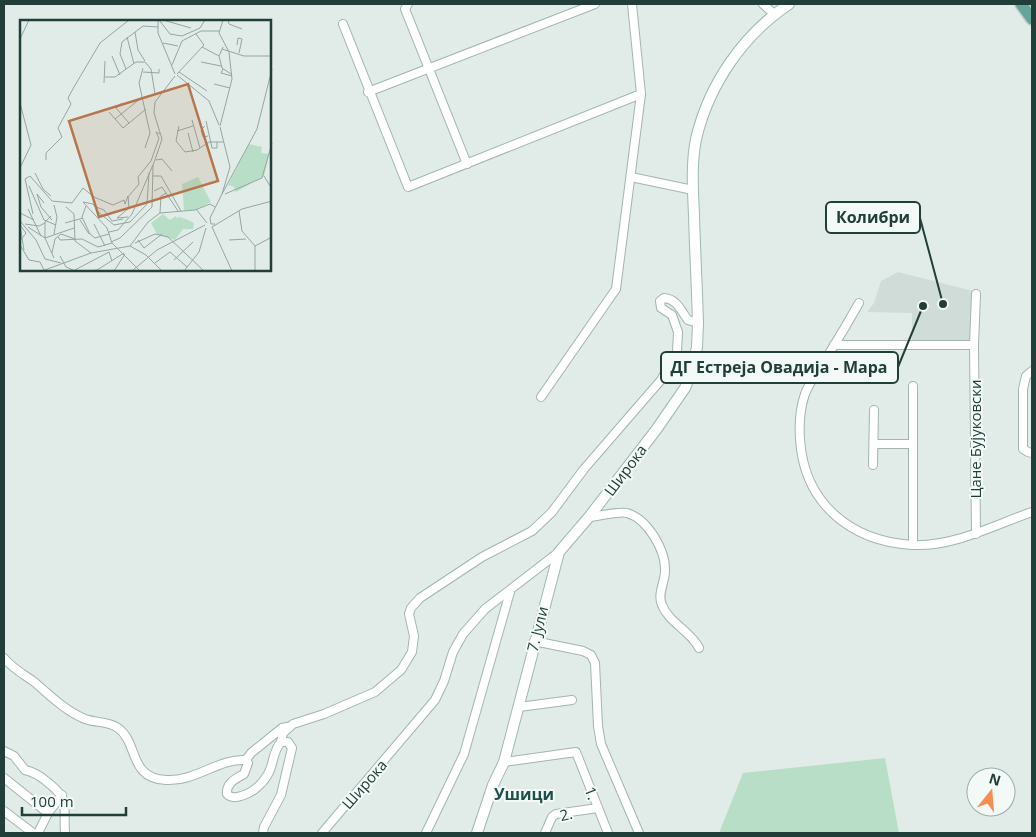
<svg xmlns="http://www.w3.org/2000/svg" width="1036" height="837" viewBox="0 0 1036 837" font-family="'Open Sans',sans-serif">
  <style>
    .built { fill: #cfdcd8 }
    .green { fill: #b9dec7 }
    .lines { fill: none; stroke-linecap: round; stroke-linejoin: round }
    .street-casing { stroke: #a4b4b0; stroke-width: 10 }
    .secondary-casing { stroke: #9fb8b2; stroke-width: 12 }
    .primary-casing { stroke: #c1c9c8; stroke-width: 14 }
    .street { stroke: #fff; stroke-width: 8 }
    .secondary { stroke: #fff; stroke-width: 10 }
    .primary { stroke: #64a499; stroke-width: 11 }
    .labels { text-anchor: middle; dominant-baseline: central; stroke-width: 4; stroke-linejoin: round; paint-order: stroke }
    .street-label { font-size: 15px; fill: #213e39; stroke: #f2f9f6 }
    .neighbourhood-label { font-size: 16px; font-weight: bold; fill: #1c5149; stroke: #f2f9f6 }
    .inset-road { fill: none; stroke: #94a6a2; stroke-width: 1 }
    .view { fill: #b7754c; fill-opacity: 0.15; stroke: #b7754c; stroke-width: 2.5 }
    .inset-edge { fill: none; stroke: #213e39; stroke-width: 2.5 }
    .leader { fill: none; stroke: #213e39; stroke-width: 2 }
    .callout-dot { fill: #213e39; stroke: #f2f9f6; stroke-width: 2 }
    .callout { fill: #f2f9f6; stroke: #213e39; stroke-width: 2 }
    .callout-label { font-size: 16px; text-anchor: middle; font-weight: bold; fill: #213e39 }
  </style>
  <rect width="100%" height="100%" fill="#e1ece8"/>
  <polygon class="built" points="898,272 973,291 972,340 970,342 912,341 912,313 867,312 874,303 881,281"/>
  <polygon class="green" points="885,758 899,833 719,833 743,773"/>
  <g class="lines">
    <g class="street-casing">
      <g id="street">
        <polyline points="408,4 405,9 467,164"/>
        <polyline points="763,4 774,14"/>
        <polyline points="343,24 408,187 641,94"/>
        <polyline points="368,92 595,4"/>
        <polyline points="631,177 693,190"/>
        <path d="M859 303C850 319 840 336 830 352 821 365 811 379 805 394 800 408 799 424 800 439 804 503 850 541 912 545 954 547 994 525 1032 512"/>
        <polyline points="834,345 974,345"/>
        <polyline points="1032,371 1026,376 1023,389 1023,449 1028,452 1032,453"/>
        <polyline points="541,397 616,289 641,94 632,4"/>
        <polyline points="874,444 913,444"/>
        <polyline points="873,465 874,410"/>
        <path d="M589 517C599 516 619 511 627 513 648 519 666 551 665 571 665 582 657 594 662 605 669 623 691 631 699 648"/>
        <polyline points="976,534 974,345 976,294"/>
        <polyline points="913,545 913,386"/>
        <polyline points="534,641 583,651 591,655 595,663 598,726 601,744 639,833"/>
        <path d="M4 658C12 668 23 674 33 681 50 695 65 711 85 719 96 723 109 721 118 728 139 743 128 778 166 780 195 782 219 758 246 760L248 763 244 774C235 779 226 783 227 794 231 798 235 798 241 796 254 793 267 780 271 767 274 758 274 750 281 742H288L292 748 281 795 264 827 263 833"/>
        <polyline points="519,707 572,700"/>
        <path d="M281 742 283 733 293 724 324 714 375 692 401 670 412 652 414 636 409 614 411 608 420 598 482 557 532 531 552 512 584 469 661 380 677 352 678 332 672 315 661 308 660 301 664 298C677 299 681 311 688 320L698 323"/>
        <path d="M4 751 14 756 25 770C34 772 39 775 46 781 71 800 63 805 65 833"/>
        <polyline points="246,760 251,753 282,728 287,727"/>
        <polyline points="504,762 576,752 608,833"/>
        <polyline points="4,778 48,813 38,833"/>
        <polyline points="4,811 33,833"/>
        <polyline points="48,813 62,795"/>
        <polyline points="322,833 435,700 444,681 453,652 463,634 485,609 559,552"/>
        <polyline points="426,833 464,754 510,592"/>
        <polyline points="545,833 552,817 556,814 598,808"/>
      </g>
    </g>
    <g class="secondary-casing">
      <path id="secondary" d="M477 833 493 785 504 762 559 552 589 517 656 430 685 388 693 367 697 347 698 323C697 287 695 251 694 216 693 190 691 164 696 139 709 84 743 35 789 4"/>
    </g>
    <g class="primary-casing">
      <polyline id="primary" points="1021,4 1032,19"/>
    </g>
    <use href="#street" class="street"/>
    <use href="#secondary" class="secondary"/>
    <use href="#primary" class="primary"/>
  </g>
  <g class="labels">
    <g class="street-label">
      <text transform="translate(975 439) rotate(-90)">Цане Бујуковски</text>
      <text transform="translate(625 470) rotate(-53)">Широка</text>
      <text transform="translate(537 629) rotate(-76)">7. Јули</text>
      <text transform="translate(364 784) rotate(-49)">Широка</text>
      <text transform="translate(592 793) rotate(69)">1.</text>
      <text transform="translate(566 814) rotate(-13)">2.</text>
    </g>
    <g class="neighbourhood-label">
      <text x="524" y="794">Ушици</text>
    </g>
  </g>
  <g transform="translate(20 20)">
    <rect width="251" height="251" fill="#e1ece8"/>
    <path d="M229 124 242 127 241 133 249 134 244 156 216 172 214 167 208 165ZM178 157 191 182 175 190 164 191 162 164ZM143 194 150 200 156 196V198L160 197 168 200 174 203 173 209H163L155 220 137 214 131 203Z" fill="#b9dec7"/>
    <path class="inset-road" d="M138 0V13L155 54M139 0 150 14 162 16 180 8 185 0M143 0 171 8M208 0 209 4 222 9M115 12 118 30 125 41M107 17 114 44M0 19 9 0M143 23 158 26M217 25 218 18 222 19 219 33M182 27 199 36 203 27M202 29 224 36H252M92 36 100 55M199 36 202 48 211 54M181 42 201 46M152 45 162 21 181 11H199M123 48 119 63 130 113 125 128M106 49 100 34 102 22 123 6 138 7M203 49 201 53 212 56M123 52 139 53V49M159 52 187 71M157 54 184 25 176 14M157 55 189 81 199 105M85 57H95L116 42H125L131 49 135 74M84 63 85 41M194 64 210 68M0 83 11 125 0 148M102 83 96 88 109 103M89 92 103 108 126 89M95 99 121 78 136 74M172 100 180 128M186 101 192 128H197V122M159 106 156 121 165 132 177 130 189 122H203M185 106 181 110 183 117 188 116M200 106 212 59 209 32 199 13 203 0M157 111 173 106M168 113 173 132M26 140V133L42 117 38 108 51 84 48 78 54 67 80 23 109 0M136 140 142 139 152 151M15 153 23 169 31 176M133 156H141L161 191M244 156 252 169M9 166 24 200 36 205M134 171 142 167 158 191M202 174 237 109 252 49M205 174 242 158 252 123M108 177 119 164 118 157 131 141 139 118 136 112 140 114M63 182 87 208 92 223 120 251M63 182 73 184 76 188M24 183 17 174 21 187 32 200M66 186 62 197 70 214 75 218 89 214M46 187 54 194 55 221 71 233M76 187 84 190 92 201 103 199M8 189 21 216M176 189 187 203M76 190 94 205 110 202 127 184 129 153M219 191 222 211 235 226M0 193 14 200M140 193 141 176 146 173M13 194 5 159 10 156 32 181 52 183 63 168 74 177 93 185 104 180 105 184 108 176 109 188 97 198 108 197M31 196 25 202V218L34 238M60 200 69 214M0 201 16 220 25 239 41 243M45 203 63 198M5 204 19 206 25 203M74 204 85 226M195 204H191L190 198 202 174 210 147 200 107M0 206 4 230M8 207 25 218 54 208M89 212 98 210 112 194 135 140 142 119 134 93 135 82 155 56M34 214 37 197 34 185M38 217 40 220 62 219 78 227 92 223M118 220 124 228 142 214M209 220 226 219M0 221 6 213 0 205M91 222 100 218 132 187 133 145M115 223 135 214 148 217 184 251M0 225 9 240 20 242 24 250M110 226 126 235 142 251M235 226 252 217M32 233 35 219 41 214 55 219M40 236 46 247 53 250M154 240 173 222M135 243 150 232 167 247M22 251 71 233 110 226 128 202 140 193 175 190 190 184 195 187M53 251 89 232 92 241M69 251 77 250 104 233M94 251 105 234M112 251 137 230 185 205M164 251 179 232 186 208M212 251 192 207 222 189 252 181M235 251V226"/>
    <path class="view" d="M168 64 198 161 79 197 49 101Z"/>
    <rect width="251" height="251" class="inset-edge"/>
  </g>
  <path class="leader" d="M943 304L920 218M923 306L898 367"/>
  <g class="callout-dot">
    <circle cx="943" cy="304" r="5"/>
    <circle cx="923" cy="306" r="5"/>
  </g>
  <g class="callout">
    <rect x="826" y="202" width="94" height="31" rx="5"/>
    <rect x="661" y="352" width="237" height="31" rx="5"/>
  </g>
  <g class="callout-label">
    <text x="873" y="223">Колибри</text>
    <text x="779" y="373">ДГ Естреја Овадија - Мара</text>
  </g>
  <rect width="1036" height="837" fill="none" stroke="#213e39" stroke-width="10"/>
  <g transform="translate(991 792) rotate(17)"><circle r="24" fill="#f2f9f6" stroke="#9eaeaa"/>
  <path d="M0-4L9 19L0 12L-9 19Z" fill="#f78c54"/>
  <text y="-8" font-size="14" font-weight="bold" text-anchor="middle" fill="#213e39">N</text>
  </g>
  <path d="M22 807v8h104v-8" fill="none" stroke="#213e39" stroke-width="2.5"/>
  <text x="30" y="807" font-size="15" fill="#213e39" stroke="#f2f9f6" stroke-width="4" paint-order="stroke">100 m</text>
</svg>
